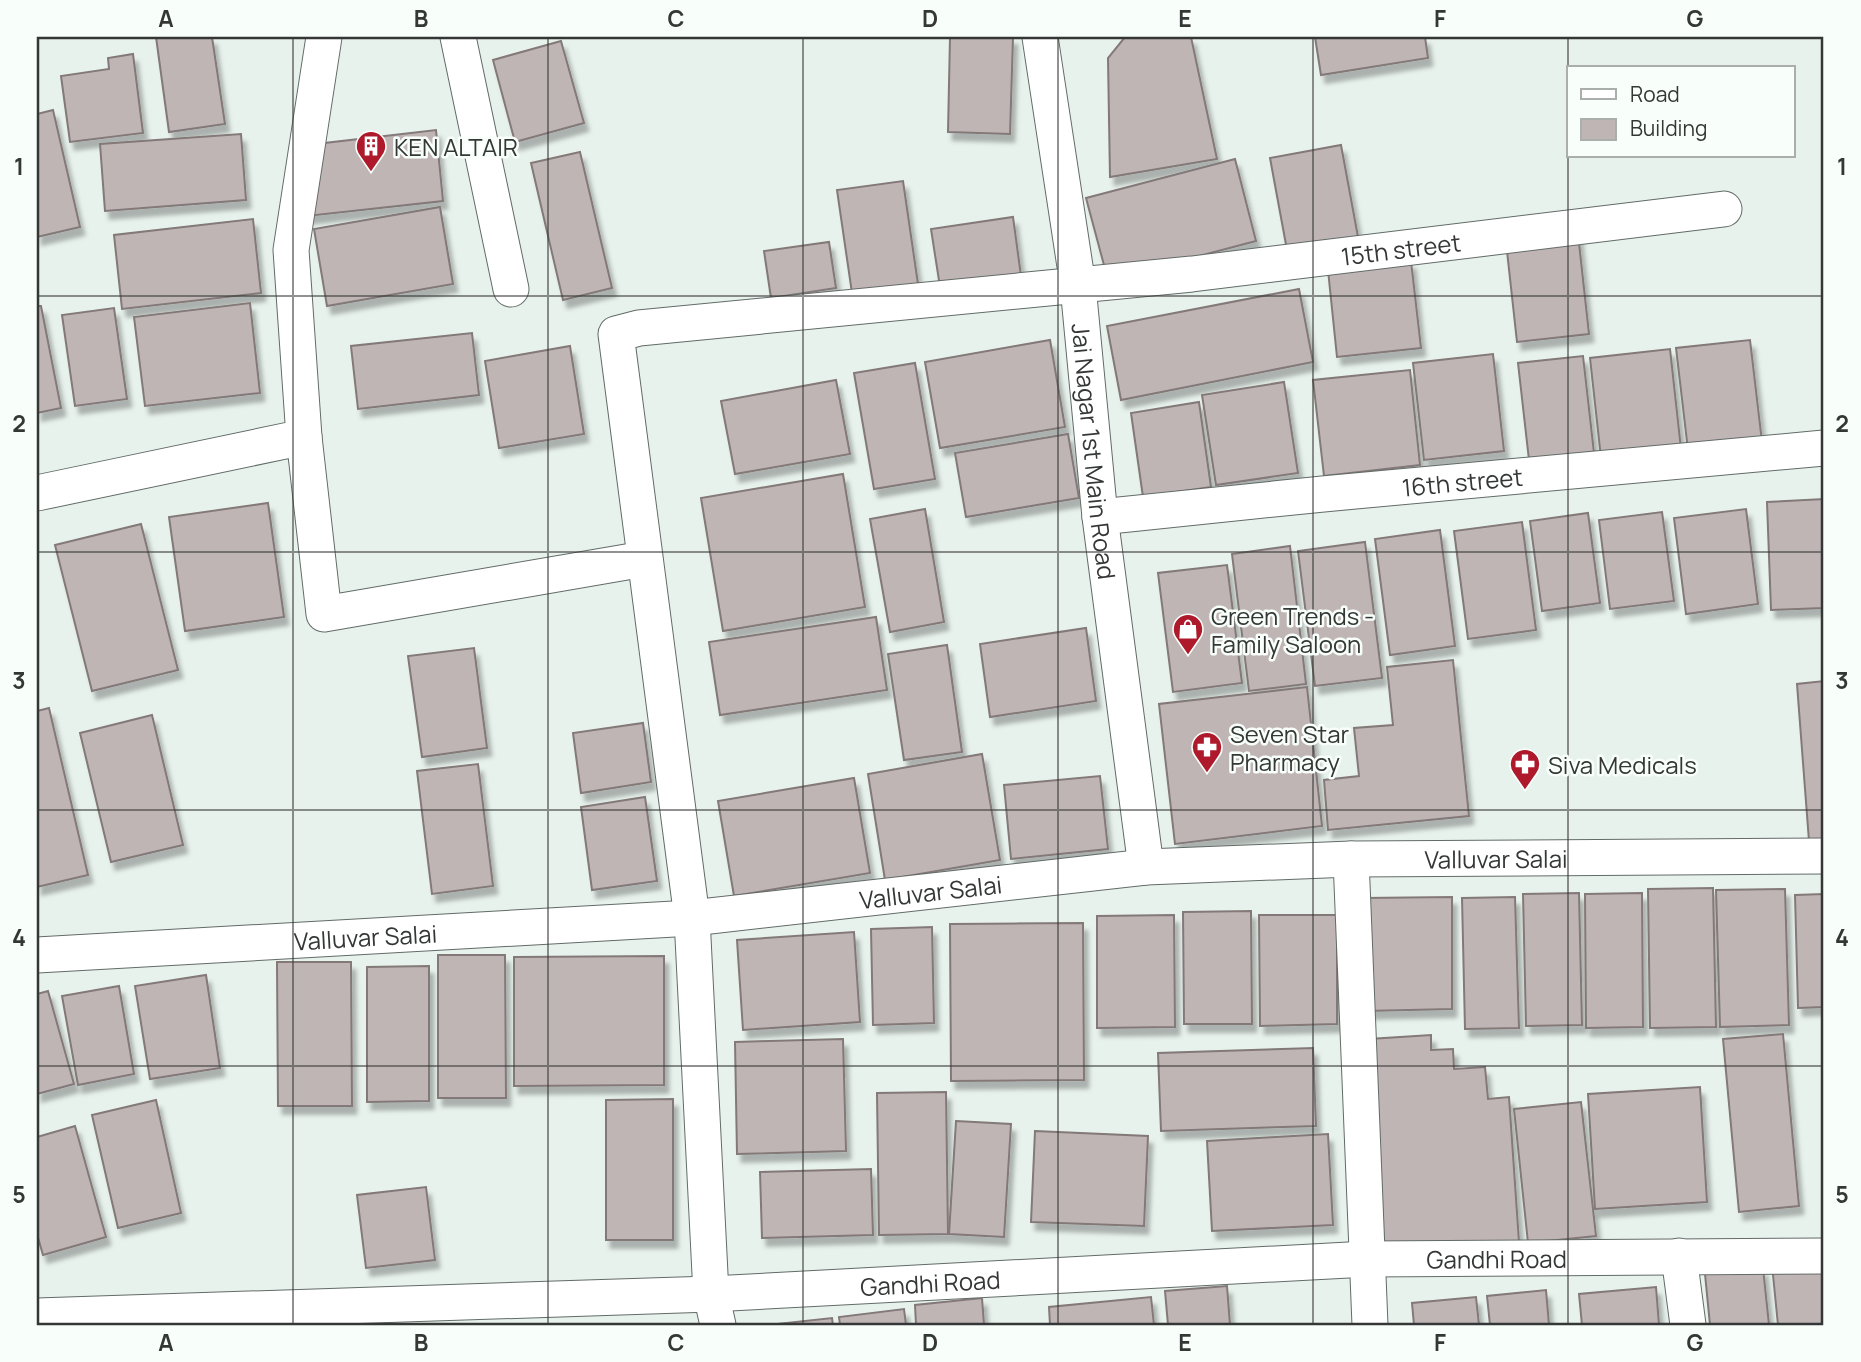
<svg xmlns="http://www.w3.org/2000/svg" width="1861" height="1362" viewBox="0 0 1861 1362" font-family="Manrope,sans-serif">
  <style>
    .building { fill: #c0b5b5; stroke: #837978; stroke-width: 2; filter: url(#shadow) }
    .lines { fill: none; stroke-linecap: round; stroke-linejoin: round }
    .minor-casing { stroke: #626b67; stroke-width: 37 }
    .minor { stroke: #fff; stroke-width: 35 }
    .grid { fill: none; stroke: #343735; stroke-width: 2; stroke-opacity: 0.55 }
    .labels { text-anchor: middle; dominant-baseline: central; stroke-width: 5; stroke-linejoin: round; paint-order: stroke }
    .poi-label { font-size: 24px; fill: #343735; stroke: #f8fffb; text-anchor: start }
    .street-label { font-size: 24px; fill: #343735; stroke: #f8fffb }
    .neatline { fill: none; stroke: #343735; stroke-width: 2.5 }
    .grid-label { font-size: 23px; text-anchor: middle; font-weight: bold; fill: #343735 }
  </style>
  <defs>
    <filter id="shadow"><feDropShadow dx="4.5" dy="8" stdDeviation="2" flood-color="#0004"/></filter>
  </defs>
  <rect width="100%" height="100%" fill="#e8f2ed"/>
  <g class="building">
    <polygon points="156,37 212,37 225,124 169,132"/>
    <polygon points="950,37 1013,37 1010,134 948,132"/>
    <polygon points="1125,37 1191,37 1217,159 1110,177 1108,58"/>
    <polygon points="1315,37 1425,37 1428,58 1321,75"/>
    <polygon points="561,41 584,123 515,142 493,60"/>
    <polygon points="133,54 143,133 70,142 61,76 109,69 108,58"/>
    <polygon points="53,110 80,227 37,237 37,114"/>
    <polygon points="436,130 443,201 307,216 299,146"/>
    <polygon points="241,134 246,200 105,211 100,144"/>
    <polygon points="1341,145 1358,237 1287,250 1270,158"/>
    <polygon points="580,152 612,288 563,300 531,163"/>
    <polygon points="1235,159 1256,241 1108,280 1086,198"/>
    <polygon points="903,181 919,291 853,300 837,190"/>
    <polygon points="440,207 453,284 327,306 314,229"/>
    <polygon points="1013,217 1021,276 940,287 931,229"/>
    <polygon points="253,219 261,293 122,309 114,235"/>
    <polygon points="1578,234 1589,334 1517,342 1506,242"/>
    <polygon points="829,242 836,288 771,298 764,251"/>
    <polygon points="1411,261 1421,348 1337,357 1328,270"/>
    <polygon points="1299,289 1313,362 1121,400 1107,326"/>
    <polygon points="250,303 260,393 145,406 134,317"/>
    <polygon points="37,306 41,306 61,408 37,413"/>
    <polygon points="114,308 127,399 75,406 62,315"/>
    <polygon points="472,333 479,395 358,409 351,346"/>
    <polygon points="1050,340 1065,427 940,448 925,362"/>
    <polygon points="1750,340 1762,442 1688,450 1676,348"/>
    <polygon points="570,346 584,434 499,448 485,361"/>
    <polygon points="1670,349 1681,449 1601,458 1590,358"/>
    <polygon points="1493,354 1504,451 1424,460 1413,363"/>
    <polygon points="1583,356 1594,453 1529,460 1518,363"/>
    <polygon points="915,363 935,479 874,489 854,373"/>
    <polygon points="1410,370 1420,465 1324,476 1313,380"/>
    <polygon points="836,380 850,454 735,474 721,401"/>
    <polygon points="1284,382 1298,473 1216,485 1202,395"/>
    <polygon points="1199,402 1211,487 1143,497 1131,413"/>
    <polygon points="1068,434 1079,498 966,517 955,453"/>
    <polygon points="843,474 865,607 723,631 701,498"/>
    <polygon points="1824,499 1824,608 1771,610 1767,502"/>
    <polygon points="268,503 284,617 185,631 169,517"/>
    <polygon points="925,509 944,622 890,632 870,519"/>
    <polygon points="1746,509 1758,604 1686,614 1674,518"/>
    <polygon points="1662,512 1674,601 1610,609 1599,520"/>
    <polygon points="1588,513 1600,603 1542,611 1530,521"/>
    <polygon points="1522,522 1536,630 1468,639 1454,531"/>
    <polygon points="141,524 178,670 92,691 55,545"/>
    <polygon points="1440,530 1455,646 1390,655 1375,539"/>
    <polygon points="1365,542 1382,678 1315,686 1298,551"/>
    <polygon points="1290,546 1306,684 1249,691 1232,554"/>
    <polygon points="1227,565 1242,683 1173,692 1158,573"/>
    <polygon points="876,617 887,690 720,715 709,642"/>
    <polygon points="1086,628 1096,701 990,717 980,644"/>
    <polygon points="947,645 962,752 904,760 888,654"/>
    <polygon points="474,648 487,748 422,757 408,656"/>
    <polygon points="1453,660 1469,816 1328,830 1324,780 1359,776 1354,728 1393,725 1387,667"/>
    <polygon points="1824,681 1824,840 1809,841 1797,684"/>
    <polygon points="1307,687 1322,826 1175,844 1159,704"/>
    <polygon points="49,708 88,875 37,887 37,711"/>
    <polygon points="152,715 183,845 111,862 80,733"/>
    <polygon points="643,723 651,782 581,793 573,733"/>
    <polygon points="982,754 1000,860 885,880 868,774"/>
    <polygon points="478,764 493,886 432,894 417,771"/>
    <polygon points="1100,776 1108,849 1011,859 1004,785"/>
    <polygon points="854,778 870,873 734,896 718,801"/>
    <polygon points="645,797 657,881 592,890 581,807"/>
    <polygon points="1713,888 1716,1027 1650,1028 1648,889"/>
    <polygon points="1785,889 1789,1025 1720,1027 1716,890"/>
    <polygon points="1579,893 1582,1025 1526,1026 1523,894"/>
    <polygon points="1642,893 1643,1027 1586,1028 1585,894"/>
    <polygon points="1824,894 1824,1007 1798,1008 1795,895"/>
    <polygon points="1452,897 1452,1009 1365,1011 1363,898"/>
    <polygon points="1515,897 1519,1028 1465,1029 1462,898"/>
    <polygon points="1251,911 1252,1024 1184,1024 1183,912"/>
    <polygon points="1174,915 1175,1027 1097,1028 1097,916"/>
    <polygon points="1259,915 1337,915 1337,1024 1260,1026"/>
    <polygon points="1083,923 1084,1080 951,1081 950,924"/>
    <polygon points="932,927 934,1023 873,1025 871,929"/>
    <polygon points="854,932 860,1022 743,1030 737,940"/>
    <polygon points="438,955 505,955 506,1098 438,1098"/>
    <polygon points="664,956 664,1085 514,1086 514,957"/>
    <polygon points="277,962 351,962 352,1106 278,1106"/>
    <polygon points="429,966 429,1101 367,1102 367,967"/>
    <polygon points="206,975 220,1068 150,1079 135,986"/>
    <polygon points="119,986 134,1074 78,1085 62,996"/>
    <polygon points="48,991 74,1084 37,1094 37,994"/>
    <polygon points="1783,1034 1799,1206 1739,1212 1723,1039"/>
    <polygon points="1431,1035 1431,1050 1453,1049 1454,1069 1485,1067 1488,1099 1509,1097 1519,1242 1384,1252 1369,1039"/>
    <polygon points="843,1039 846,1151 737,1154 735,1042"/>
    <polygon points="1313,1048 1316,1126 1161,1131 1158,1053"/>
    <polygon points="1700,1087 1707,1202 1595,1209 1588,1094"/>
    <polygon points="946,1092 948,1234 879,1235 877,1093"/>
    <polygon points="673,1099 673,1240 606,1240 606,1100"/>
    <polygon points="156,1100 181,1213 118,1228 92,1115"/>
    <polygon points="1581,1102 1596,1236 1528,1243 1514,1109"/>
    <polygon points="956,1121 1011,1124 1004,1237 949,1234"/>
    <polygon points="75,1126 106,1237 43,1255 37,1234 37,1137"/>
    <polygon points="1035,1131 1148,1136 1144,1226 1031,1222"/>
    <polygon points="1328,1134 1333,1225 1212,1231 1207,1141"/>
    <polygon points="871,1169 873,1235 762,1238 760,1172"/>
    <polygon points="426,1187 435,1260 366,1268 357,1195"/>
    <polygon points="1824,1261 1824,1325 1778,1325 1772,1265"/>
    <polygon points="1763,1268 1769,1325 1710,1325 1705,1274"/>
    <polygon points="1227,1286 1230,1325 1168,1325 1165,1291"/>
    <polygon points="1656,1287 1659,1325 1582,1325 1579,1294"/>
    <polygon points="1546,1290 1549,1325 1490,1325 1487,1296"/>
    <polygon points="1151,1297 1154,1325 1050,1325 1049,1307"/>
    <polygon points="1476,1297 1479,1325 1414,1325 1412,1303"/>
    <polygon points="982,1298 984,1325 916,1325 915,1305"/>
    <polygon points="904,1309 906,1325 840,1325 839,1317"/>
    <polygon points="832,1318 833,1325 768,1325"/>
  </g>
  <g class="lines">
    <g class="minor-casing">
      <g id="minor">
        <polyline points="458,37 511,289"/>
        <path id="s1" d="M1040 37 1078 286 1100 517 1146 867"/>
        <polyline points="304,437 291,250 324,37"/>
        <polyline points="37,493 304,437 324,614 644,559"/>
        <path id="s2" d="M1100 517 1323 494 1824 448"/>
        <polyline points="1351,859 1370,1325"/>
        <path id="s3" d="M37 955 692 918 1146 867 1351 859 1824 856"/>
        <polyline points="1679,1256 1688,1325"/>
        <path id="s4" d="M37 1316 711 1294 1367 1259 1824 1256"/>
        <path id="s5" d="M718 1325 711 1294 692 918 616 334 639 328 1192 274 1724 209"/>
      </g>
    </g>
    <use href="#minor" class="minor"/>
  </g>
  <path class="grid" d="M293 37V1325M548 37V1325M803 37V1325M1058 37V1325M1313 37V1325M1568 37V1325M37 296H1824M37 552H1824M37 810H1824M37 1066H1824"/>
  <defs>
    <g id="building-pin" transform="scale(1.575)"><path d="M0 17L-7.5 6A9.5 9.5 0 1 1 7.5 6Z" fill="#ae1a2b" stroke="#f8fffb"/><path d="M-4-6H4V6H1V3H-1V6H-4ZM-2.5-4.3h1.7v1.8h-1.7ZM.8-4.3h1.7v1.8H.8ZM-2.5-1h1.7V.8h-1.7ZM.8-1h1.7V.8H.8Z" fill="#fff"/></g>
    <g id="shop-pin" transform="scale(1.575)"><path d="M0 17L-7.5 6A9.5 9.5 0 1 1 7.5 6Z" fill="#ae1a2b" stroke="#f8fffb"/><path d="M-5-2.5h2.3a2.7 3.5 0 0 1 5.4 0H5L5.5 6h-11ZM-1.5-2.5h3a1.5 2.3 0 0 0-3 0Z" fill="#fff"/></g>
    <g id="pharmacy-pin" transform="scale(1.575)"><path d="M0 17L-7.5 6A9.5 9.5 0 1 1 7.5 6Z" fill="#ae1a2b" stroke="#f8fffb"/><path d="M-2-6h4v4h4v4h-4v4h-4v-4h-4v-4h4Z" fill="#fff"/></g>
  </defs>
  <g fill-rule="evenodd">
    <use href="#building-pin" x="371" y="146"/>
    <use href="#shop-pin" x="1188" y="629"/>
    <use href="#pharmacy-pin" x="1207" y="747"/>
    <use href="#pharmacy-pin" x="1525" y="764"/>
  </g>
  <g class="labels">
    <g class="poi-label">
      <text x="394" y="146">KEN ALTAIR</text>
      <text x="1211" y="615">Green Trends -<tspan x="1211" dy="28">Family Saloon</tspan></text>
      <text x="1230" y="733">Seven Star<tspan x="1230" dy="28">Pharmacy</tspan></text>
      <text x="1548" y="764">Siva Medicals</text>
    </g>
    <g class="street-label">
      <text stroke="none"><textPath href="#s5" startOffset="1787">15th street</textPath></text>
      <text stroke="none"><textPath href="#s1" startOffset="418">Jai Nagar 1st Main Road</textPath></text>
      <text stroke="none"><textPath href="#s2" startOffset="364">16th street</textPath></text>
      <text stroke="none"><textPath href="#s3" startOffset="1463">Valluvar Salai</textPath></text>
      <text stroke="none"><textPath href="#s3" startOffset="896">Valluvar Salai</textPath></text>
      <text stroke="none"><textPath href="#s3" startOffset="329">Valluvar Salai</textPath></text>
      <text stroke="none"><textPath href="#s4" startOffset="1461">Gandhi Road</textPath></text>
      <text stroke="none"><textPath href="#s4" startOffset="894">Gandhi Road</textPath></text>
    </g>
  </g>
  <rect width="1861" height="1362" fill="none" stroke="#f8fffb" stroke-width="77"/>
  <rect x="1567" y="66" width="228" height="91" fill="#f8fffb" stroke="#aaafac" stroke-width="2"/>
  <rect x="1581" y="89" width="35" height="10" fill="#ffffff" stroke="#aaafac" stroke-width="2"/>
  <text x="1630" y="102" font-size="21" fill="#343735">Road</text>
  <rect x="1581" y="119" width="35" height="21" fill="#c0b5b5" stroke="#aaafac" stroke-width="2"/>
  <text x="1630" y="136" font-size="21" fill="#343735">Building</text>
  <rect x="38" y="38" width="1784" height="1286" class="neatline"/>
  <g class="grid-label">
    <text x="166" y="27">A</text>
    <text x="421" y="27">B</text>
    <text x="676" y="27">C</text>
    <text x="930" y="27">D</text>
    <text x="1185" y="27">E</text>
    <text x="1440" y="27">F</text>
    <text x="1695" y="27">G</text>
    <text x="19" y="175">1</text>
    <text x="1842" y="175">1</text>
    <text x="19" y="432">2</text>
    <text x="1842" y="432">2</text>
    <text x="19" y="689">3</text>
    <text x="1842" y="689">3</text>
    <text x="19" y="946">4</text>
    <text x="1842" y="946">4</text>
    <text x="19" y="1203">5</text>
    <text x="1842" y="1203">5</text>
    <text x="166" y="1351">A</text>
    <text x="421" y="1351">B</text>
    <text x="676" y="1351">C</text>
    <text x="930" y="1351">D</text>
    <text x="1185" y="1351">E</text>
    <text x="1440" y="1351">F</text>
    <text x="1695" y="1351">G</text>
  </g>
</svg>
